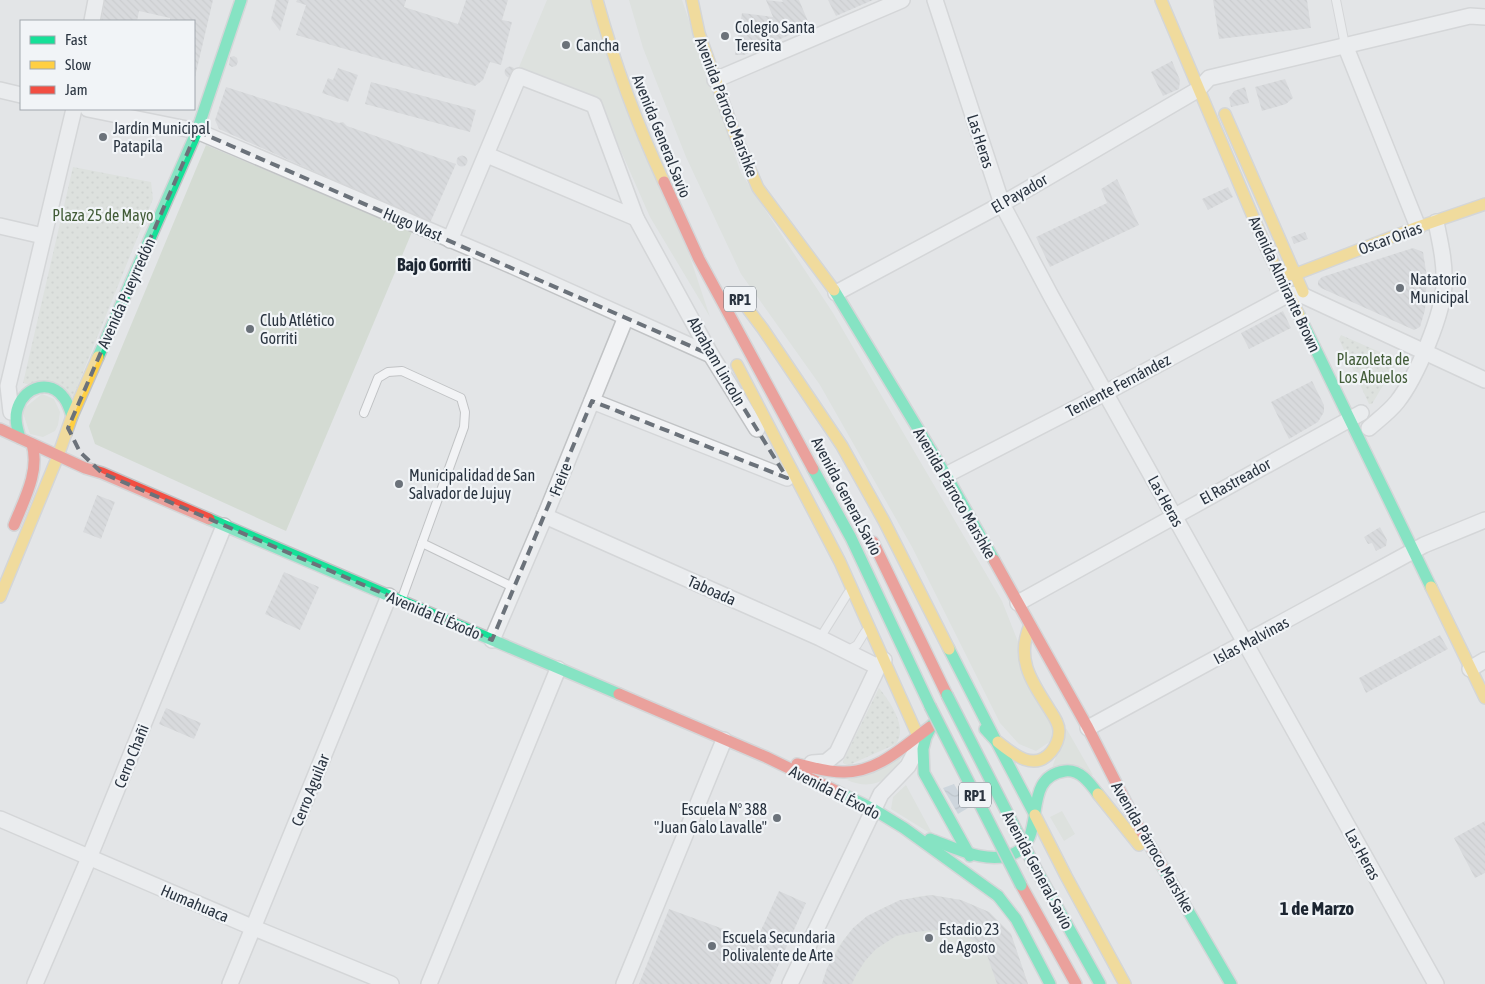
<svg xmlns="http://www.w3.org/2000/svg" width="1485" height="984" viewBox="0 0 1485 984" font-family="'Asap Condensed',sans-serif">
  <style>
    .grass { fill: #d4dbd3 }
    .park { fill: url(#park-dots) }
    .water { fill: url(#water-waves) }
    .building { fill: url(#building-back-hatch) }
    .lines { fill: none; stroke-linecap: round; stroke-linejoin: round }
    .lane-casing { stroke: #c1c3c5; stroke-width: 10 }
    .street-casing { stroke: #c1c3c5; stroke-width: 18 }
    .fast-casing { stroke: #c1c3c5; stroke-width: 14 }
    .slow-casing { stroke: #c1c3c5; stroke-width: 14 }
    .jam-casing { stroke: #c1c3c5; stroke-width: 14 }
    .lane { stroke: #f2f3f5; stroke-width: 8 }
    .street { stroke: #f2f3f5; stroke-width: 15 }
    .fast { stroke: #16e098; stroke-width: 11 }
    .slow { stroke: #ffcf43; stroke-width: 11 }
    .jam { stroke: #f24e42; stroke-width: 11 }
    .fast-bridge-casing { stroke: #b5b8bc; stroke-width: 14; stroke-linecap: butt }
    .fast-bridge { stroke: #16e098; stroke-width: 11 }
    .marked { fill: none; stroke: #6b727a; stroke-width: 4; stroke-dasharray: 10 6; stroke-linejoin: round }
    .poi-dot { fill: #6b727a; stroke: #f1f4f7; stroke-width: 2 }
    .labels { text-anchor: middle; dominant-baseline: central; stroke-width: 4.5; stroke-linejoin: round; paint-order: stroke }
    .shield { fill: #f1f4f7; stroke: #666e77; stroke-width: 1 }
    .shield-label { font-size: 15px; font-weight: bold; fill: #2a3440 }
    .poi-label { font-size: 16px; fill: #2a3440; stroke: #f1f4f7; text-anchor: start }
    .street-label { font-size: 16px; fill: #2a3440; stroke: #f1f4f7 }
    .park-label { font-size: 16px; fill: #425c38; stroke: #f1f4f7 }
    .neighbourhood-label { font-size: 18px; font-weight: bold; fill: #1c2531; stroke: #f1f4f7 }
    .quarter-label { font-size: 19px; font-weight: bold; fill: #1c2531; stroke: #f1f4f7 }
  </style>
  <defs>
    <pattern id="park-dots" width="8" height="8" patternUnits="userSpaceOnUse" patternTransform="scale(1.25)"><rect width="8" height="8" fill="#d4dbd3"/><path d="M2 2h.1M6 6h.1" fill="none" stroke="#b6bdb6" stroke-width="1.8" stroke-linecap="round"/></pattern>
    <pattern id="water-waves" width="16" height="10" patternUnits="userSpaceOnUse" patternTransform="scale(1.25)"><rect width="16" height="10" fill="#b3c4d1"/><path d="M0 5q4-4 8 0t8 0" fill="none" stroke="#92a0ab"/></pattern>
    <pattern id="building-back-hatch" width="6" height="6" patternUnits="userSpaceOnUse" patternTransform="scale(1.25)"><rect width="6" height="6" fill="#cbcdd0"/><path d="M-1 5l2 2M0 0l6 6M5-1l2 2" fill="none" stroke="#aeb1b4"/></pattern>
  </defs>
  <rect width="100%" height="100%" fill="#e3e5e7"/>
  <g class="grass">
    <polygon points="547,0 590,0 684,239 710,317 650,217 598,99 519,67"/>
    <polygon points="629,0 682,0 741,173 833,313 1002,601 1052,728 1051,741 1036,751 1019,744 1000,723 912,547 820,385 741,274 686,157 643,48"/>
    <polygon points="206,145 412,232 286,531 95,444 89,426"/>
    <polygon points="42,394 54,399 60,412 58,425 55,431 43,437 30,434 22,410"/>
    <polygon points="1066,728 1093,775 1052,768"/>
    <path d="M902 756C891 781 872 791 847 780Z"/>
    <polygon points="906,785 933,835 891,809 893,797"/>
    <polygon points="1062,811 1075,834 1064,841 1050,817"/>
    <path d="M931 895 961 900 989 912 1011 934 1028 984H822C836 931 877 900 931 895Z"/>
  </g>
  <g class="park">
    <polygon points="73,167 151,182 153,199 73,397 23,383"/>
    <polygon points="1341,335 1398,360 1372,404 1369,404 1339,339"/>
    <path d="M879 688C890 702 908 727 896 744L849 765 844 764 843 761Z"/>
  </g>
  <polygon class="water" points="954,784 968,808 958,814 943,788"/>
  <g class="building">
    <polygon points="105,0 213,0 195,77 194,21 170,21 170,18 139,11 137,21 101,21"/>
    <polygon points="276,0 289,0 280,31 271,19"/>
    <polygon points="297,0 406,0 404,7 458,24 466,0 508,0 502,20 512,22 501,65 490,62 483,80 475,86 296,35 306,5 296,2"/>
    <polygon points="766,0 783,2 782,0 799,0 810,26 744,55 735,55 742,13 773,17"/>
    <polygon points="828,0 873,0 836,16"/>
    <polygon points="1213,0 1307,0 1311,28 1219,39"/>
    <polygon points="234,56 237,58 238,62 236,66 232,67 229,65 230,57"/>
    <polygon points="1172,61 1180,80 1179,89 1163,96 1151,72"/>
    <circle cx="510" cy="72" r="5.5"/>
    <polygon points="338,68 358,75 348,102 322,93 328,78 333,80"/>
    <polygon points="1285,79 1293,98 1286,104 1262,111 1255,87"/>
    <polygon points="371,82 476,110 470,132 365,104"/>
    <polygon points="226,87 339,123 343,122 347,126 456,164 430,223 219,129 215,120"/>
    <polygon points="1245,87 1249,103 1231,107 1229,98 1234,91"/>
    <circle cx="462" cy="161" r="5.5"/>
    <polygon points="1117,179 1139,225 1050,267 1036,237 1107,203 1101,189"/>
    <polygon points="1228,187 1233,197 1208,210 1202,199"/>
    <polygon points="1305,232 1308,239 1294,244 1291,237"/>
    <polygon points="1413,248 1423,252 1427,277 1425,310 1420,327 1414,330 1321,288 1318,285 1318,281 1322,277"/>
    <polygon points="1283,311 1291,328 1249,349 1241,333"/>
    <polygon points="1312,381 1324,405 1324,412 1318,422 1289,439 1271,402"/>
    <polygon points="97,495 115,502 101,539 83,532"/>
    <polygon points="1380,527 1387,540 1386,546 1376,551 1372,543 1368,544 1364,537"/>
    <polygon points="284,572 319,587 300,630 265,614"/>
    <polygon points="1440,635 1448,649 1366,693 1359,678"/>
    <polygon points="166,708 201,723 194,739 159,724"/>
    <polygon points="1485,821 1485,873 1475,878 1454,838"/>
    <polygon points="779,891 806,903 770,984 639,984 669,909 756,941"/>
    <polygon points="931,895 961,900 989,912 1011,934 1028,984 997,984 986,952 975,941 962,934 947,929 915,932 896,936 876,949 865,961 856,975 852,984 822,984 827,968 843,941 853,928 867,916 900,900"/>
  </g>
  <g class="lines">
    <g class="lane-casing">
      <g id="lane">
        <polyline points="1336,0 1345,45"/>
        <polyline points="364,413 378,378 388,372 402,371 461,398 465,412 464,427 401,601"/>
        <polyline points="422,543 515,588"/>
        <polyline points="820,638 848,593"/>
        <polyline points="847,651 857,645 865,632"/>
      </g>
    </g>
    <g class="street-casing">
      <g id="street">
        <polyline points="935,0 1002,204 1051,296 1436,984"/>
        <polyline points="92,21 96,0"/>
        <polyline points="1345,45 1418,227"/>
        <polyline points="715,80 902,0"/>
        <polyline points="0,90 21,95"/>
        <polyline points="88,109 197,131 508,264 711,355"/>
        <polyline points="487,155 636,218"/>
        <polyline points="0,226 43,236"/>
        <polyline points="450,240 519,76 594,105 636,218 711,355 757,429"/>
        <polyline points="836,293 1002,204 1199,89 1209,78 1470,16 1485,17"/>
        <polyline points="592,401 787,478"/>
        <polyline points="11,412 8,386 74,109"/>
        <path d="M1369 428C1378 420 1389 412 1397 402 1416 378 1444 313 1444 283 1445 262 1440 242 1436 222"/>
        <polyline points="946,475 1105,393 1289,294 1304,296 1485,380"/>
        <polyline points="545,516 820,638 878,667"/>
        <polyline points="1018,603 1361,413"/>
        <polyline points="492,640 545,516 626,317"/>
        <polyline points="1470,669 1485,660"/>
        <polyline points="1088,728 1424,545 1485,520"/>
        <polyline points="812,763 826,762 837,753 878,667 884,660"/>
        <polyline points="0,819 254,928 391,984"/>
        <polyline points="35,984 89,858 224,526"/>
        <polyline points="230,984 389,596"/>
        <polyline points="429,984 558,669"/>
        <polyline points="624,984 724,740"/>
        <polyline points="790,984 881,794 908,766 921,741"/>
      </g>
    </g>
    <g class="fast-casing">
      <g id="fast">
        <polyline points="834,290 946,475 994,560"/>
        <polyline points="1299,315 1431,587"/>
        <polyline points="98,357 197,131 241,0"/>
        <path d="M20 438C17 428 14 417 18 407 26 386 50 379 64 398 68 403 70 410 72 416"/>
        <polyline points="813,469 851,538 930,706"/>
        <polyline points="209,519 619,694"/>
        <polyline points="949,649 996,741"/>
        <polyline points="932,725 926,737 923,749 924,773 970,856"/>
        <polyline points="985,729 996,741 1035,815"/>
        <polyline points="836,791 873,809 904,828 998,896"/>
        <path d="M930 839C955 848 989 866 1015 853 1048 837 1020 777 1065 771 1080 769 1090 783 1098 794"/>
        <polyline points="1162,866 1231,984"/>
        <polyline points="1037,871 1100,984"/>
        <polyline points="998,896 1016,919 1050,984"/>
      </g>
    </g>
    <g class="slow-casing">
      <g id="slow">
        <path d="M597 0C614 62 637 124 664 182"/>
        <polyline points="692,0 699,33 735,135 758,188 834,290"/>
        <polyline points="1161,0 1268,252 1299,315"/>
        <polyline points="1225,114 1303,292"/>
        <polyline points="1283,275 1296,274 1418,227 1485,204"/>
        <polyline points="739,297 763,329 842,446 884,521 949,649"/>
        <polyline points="737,365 840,562 918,736"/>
        <polyline points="1431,587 1485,698"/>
        <polyline points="0,597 58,456 72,416 98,357"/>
        <path d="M998 742C1013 754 1034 772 1051 752 1056 746 1059 739 1059 731 1059 722 1052 714 1048 707 1030 679 1016 658 1030 625"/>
        <polyline points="1098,794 1139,845"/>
        <polyline points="1035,815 1066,876 1125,984"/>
      </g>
    </g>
    <g class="jam-casing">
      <g id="jam">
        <polyline points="664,182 699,259 813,469"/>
        <polyline points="0,429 85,468 102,473 209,519"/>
        <path d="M14 525C24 500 40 471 32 444"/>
        <polyline points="873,542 947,695"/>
        <polyline points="994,560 1088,728 1137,824 1162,866"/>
        <polyline points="619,694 766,757 836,791"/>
        <path d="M797 764C812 767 827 772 843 772 877 773 904 746 930 727"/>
        <polyline points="1021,885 1076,984"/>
      </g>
    </g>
    <use href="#lane" class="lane"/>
    <use href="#street" class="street"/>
    <use href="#fast" class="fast"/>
    <use href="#slow" class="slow"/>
    <use href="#jam" class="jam"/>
    <g class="fast-bridge-casing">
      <g id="fast-bridge">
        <polyline points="947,695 1037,871"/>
        <polyline points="930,706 1021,885"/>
      </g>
    </g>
    <use href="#fast-bridge" class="fast-bridge"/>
  </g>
  <path d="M0 0H1485V984H0ZM197 131 711 355 787 478 592 401 492 640 102 473 80 452 68 428Z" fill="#e3e5e7" fill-opacity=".55" fill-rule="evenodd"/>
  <path class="marked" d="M197 131 711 355 787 478 592 401 492 640 102 473 80 452 68 428Z"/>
  <g class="poi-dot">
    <circle cx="725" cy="36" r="5"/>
    <circle cx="566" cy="45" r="5"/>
    <circle cx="103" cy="137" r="5"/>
    <circle cx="1400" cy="288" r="5"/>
    <circle cx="250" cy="329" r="5"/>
    <circle cx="399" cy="484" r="5"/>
    <circle cx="777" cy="818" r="5"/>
    <circle cx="929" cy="938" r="5"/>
    <circle cx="712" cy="946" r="5"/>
  </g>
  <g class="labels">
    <g class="shield">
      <rect x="724" y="286.5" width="32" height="25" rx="4"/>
      <rect x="959" y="782.5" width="32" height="25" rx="4"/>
    </g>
    <g class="shield-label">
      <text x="740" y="299">RP1</text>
      <text x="975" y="795">RP1</text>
    </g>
    <g class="poi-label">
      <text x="735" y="27">Colegio Santa<tspan x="735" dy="18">Teresita</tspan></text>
      <text x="576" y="45">Cancha</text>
      <text x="113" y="128">Jardín Municipal<tspan x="113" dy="18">Patapila</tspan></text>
      <text x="1410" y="279">Natatorio<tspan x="1410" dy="18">Municipal</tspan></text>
      <text x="260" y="320">Club Atlético<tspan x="260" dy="18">Gorriti</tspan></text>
      <text x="409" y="475">Municipalidad de San<tspan x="409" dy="18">Salvador de Jujuy</tspan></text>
      <text x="767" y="809" text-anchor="end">Escuela N° 388<tspan x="767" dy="18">"Juan Galo Lavalle"</tspan></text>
      <text x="939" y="929">Estadio 23<tspan x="939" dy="18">de Agosto</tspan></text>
      <text x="722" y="937">Escuela Secundaria<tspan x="722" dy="18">Polivalente de Arte</tspan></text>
    </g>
    <g class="street-label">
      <text transform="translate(727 107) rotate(69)">Avenida Párroco Marshke</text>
      <text transform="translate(662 136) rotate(68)">Avenida General Savio</text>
      <text transform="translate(981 141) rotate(72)">Las Heras</text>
      <text transform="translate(1019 193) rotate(-30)">El Payador</text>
      <text transform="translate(413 224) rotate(23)">Hugo Wast</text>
      <text transform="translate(1390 238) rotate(-20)">Oscar Orias</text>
      <text transform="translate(1285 284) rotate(65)">Avenida Almirante Brown</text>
      <text transform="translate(126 293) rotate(-66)">Avenida Pueyrredón</text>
      <text transform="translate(717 361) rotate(60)">Abraham Lincoln</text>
      <text transform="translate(1118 385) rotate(-28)">Teniente Fernández</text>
      <text transform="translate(560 479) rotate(-68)">Freire</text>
      <text transform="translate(1235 481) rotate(-29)">El Rastreador</text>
      <text transform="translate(955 493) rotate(60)">Avenida Párroco Marshke</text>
      <text transform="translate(847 496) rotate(62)">Avenida General Savio</text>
      <text transform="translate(1166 501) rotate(61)">Las Heras</text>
      <text transform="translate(712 590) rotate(24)">Taboada</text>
      <text transform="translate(434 615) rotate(23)">Avenida El Éxodo</text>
      <text transform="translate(1251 640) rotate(-28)">Islas Malvinas</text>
      <text transform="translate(131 756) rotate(-68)">Cerro Chañi</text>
      <text transform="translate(310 790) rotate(-68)">Cerro Aguilar</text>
      <text transform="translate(835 792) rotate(27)">Avenida El Éxodo</text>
      <text transform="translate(1153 847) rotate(60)">Avenida Párroco Marshke</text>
      <text transform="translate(1363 854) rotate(61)">Las Heras</text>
      <text transform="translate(1038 870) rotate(62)">Avenida General Savio</text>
      <text transform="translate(195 903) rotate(23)">Humahuaca</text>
    </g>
    <g class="park-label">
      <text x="103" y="215">Plaza 25 de Mayo</text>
      <text x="1373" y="359">Plazoleta de<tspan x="1373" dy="18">Los Abuelos</tspan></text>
    </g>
    <g class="neighbourhood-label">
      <text x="434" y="264">Bajo Gorriti</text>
    </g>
    <g class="quarter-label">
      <text x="1317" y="908">1 de Marzo</text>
    </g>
  </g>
  <rect x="20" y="20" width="175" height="90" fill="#f1f4f7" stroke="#a1a7ae"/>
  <rect x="30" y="36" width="25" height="8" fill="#16e098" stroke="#a1a7ae"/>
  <text x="65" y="45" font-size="15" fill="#2a3440">Fast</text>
  <rect x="30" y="61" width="25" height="8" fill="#ffcf43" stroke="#a1a7ae"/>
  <text x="65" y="70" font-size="15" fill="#2a3440">Slow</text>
  <rect x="30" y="86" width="25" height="8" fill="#f24e42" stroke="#a1a7ae"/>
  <text x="65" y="95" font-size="15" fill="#2a3440">Jam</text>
</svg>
